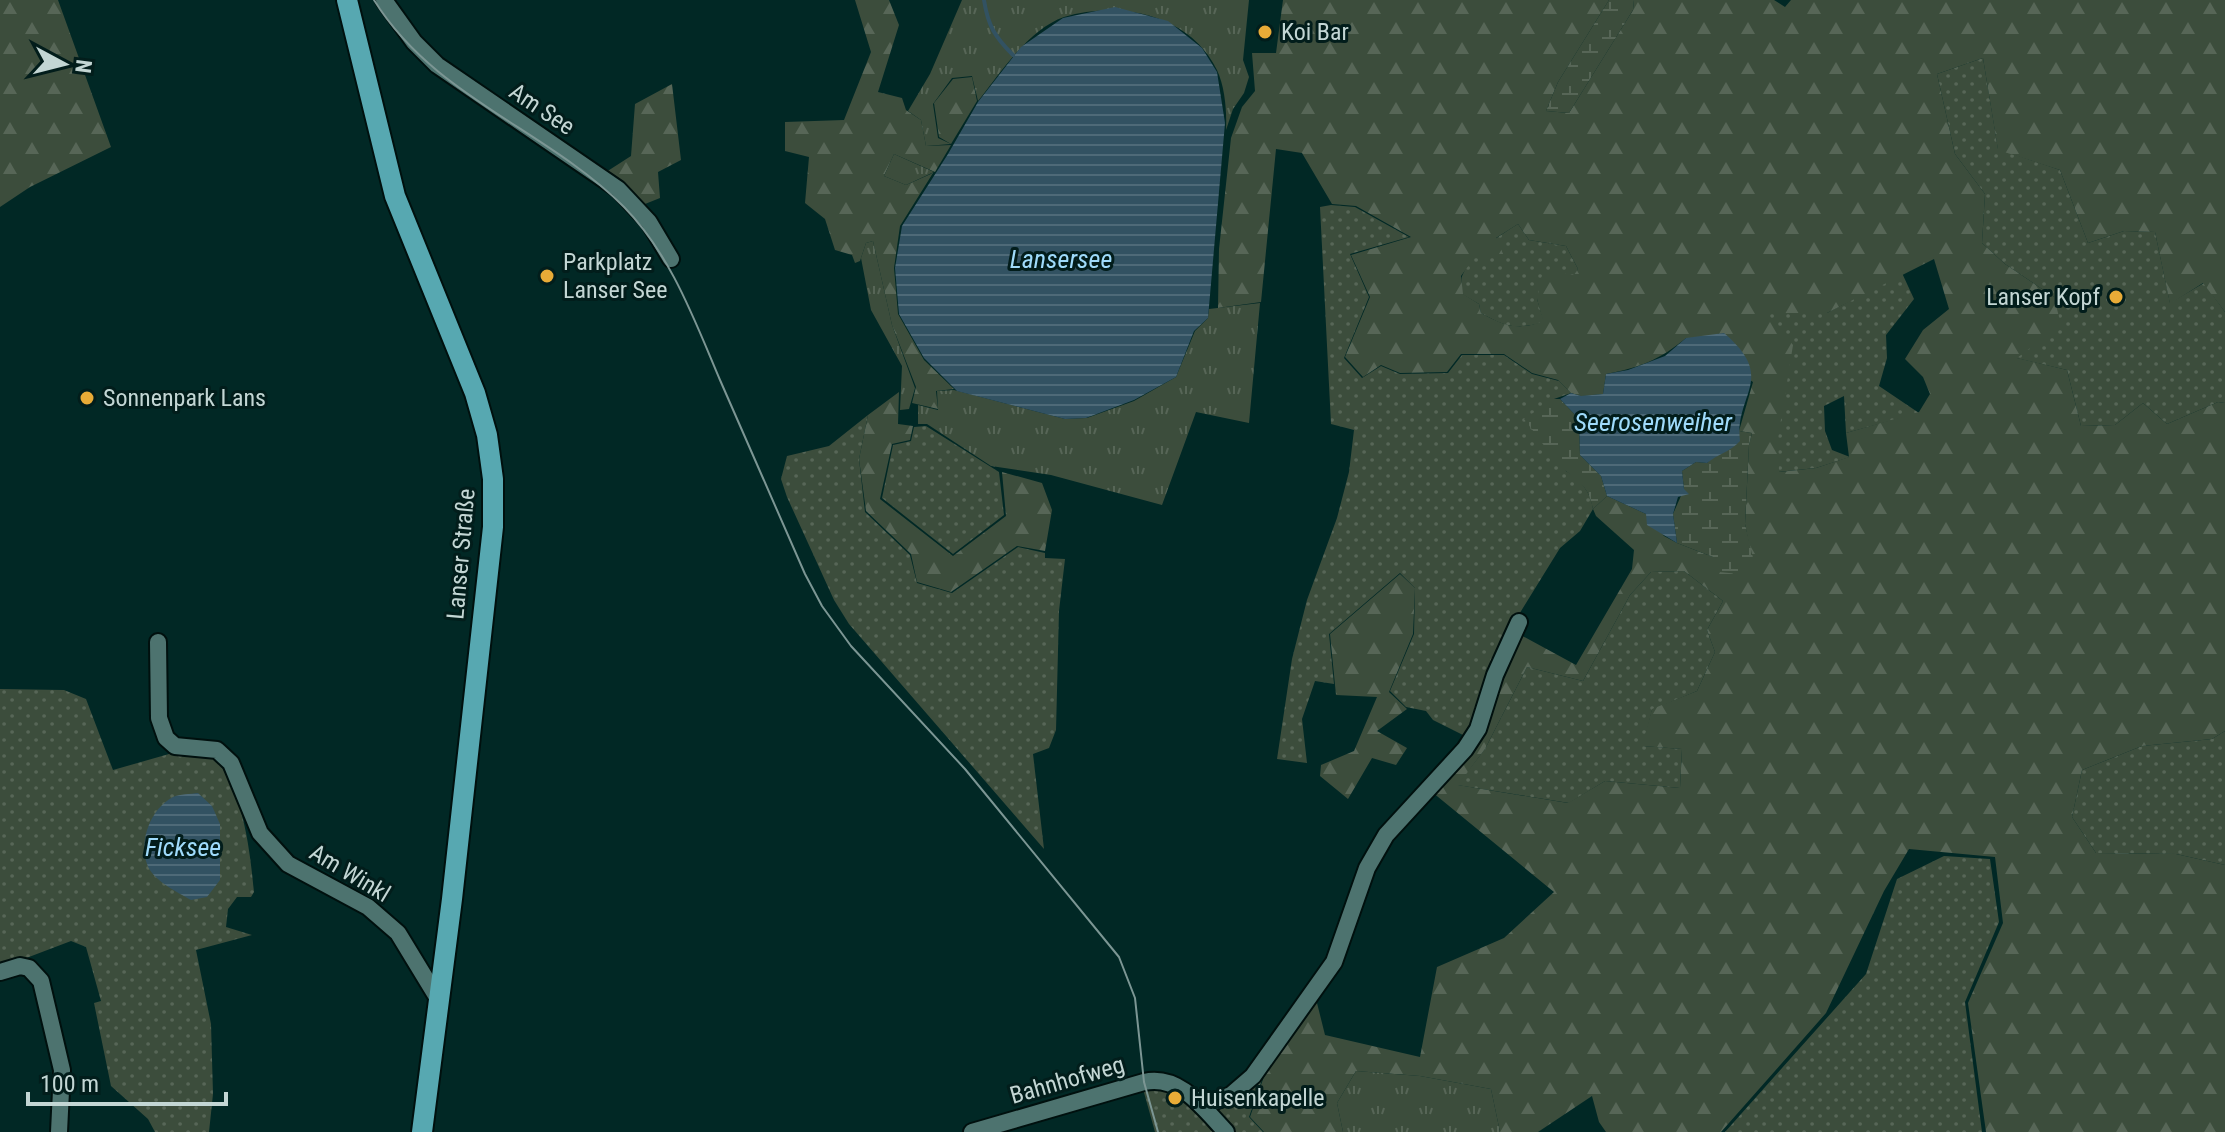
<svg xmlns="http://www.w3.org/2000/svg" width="2225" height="1132" viewBox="0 0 2225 1132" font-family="'Roboto Condensed',sans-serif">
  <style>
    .grass { fill: url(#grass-dots) }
    .forest { fill: url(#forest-firs); fill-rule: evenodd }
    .wetland { fill: url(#wetland-marsh) }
    .park { fill: url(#park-tufts) }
    .water { fill: url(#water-rules) }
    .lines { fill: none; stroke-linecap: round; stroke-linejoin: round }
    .stream { stroke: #325262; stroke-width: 4 }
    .minor-casing { stroke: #00100e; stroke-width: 20 }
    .major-casing { stroke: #00100e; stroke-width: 24 }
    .minor { stroke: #4d736f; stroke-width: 16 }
    .major { stroke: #57a8b1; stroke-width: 20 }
    .tram { stroke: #7c9694; stroke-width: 2 }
    .poi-dot { fill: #e8ab37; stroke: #021d1b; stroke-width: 3 }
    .labels { text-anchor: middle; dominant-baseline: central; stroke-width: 6; stroke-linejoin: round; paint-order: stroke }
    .poi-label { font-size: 24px; fill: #c3d6d4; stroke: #021d1b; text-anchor: start }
    .street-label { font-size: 24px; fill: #c3d6d4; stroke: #021d1b }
    .water-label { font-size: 26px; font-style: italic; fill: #9fdbfb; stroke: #021d1b }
  </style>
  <defs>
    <pattern id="grass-dots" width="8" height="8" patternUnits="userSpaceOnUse" patternTransform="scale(2)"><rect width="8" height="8" fill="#3c4d3c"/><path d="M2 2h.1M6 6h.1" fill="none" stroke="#576657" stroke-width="1.8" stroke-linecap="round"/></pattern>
    <pattern id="forest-firs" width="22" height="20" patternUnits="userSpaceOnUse" patternTransform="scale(2)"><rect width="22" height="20" fill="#3c4d3c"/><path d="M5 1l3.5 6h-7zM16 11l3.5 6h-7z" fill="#576657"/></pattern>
    <pattern id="wetland-marsh" width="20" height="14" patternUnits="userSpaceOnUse" patternTransform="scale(2)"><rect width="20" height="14" fill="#3c4d3c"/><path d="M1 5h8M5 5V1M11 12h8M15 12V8" fill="none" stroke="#576657"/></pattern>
    <pattern id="park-tufts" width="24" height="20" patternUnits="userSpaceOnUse" patternTransform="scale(2)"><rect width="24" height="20" fill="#3c4d3c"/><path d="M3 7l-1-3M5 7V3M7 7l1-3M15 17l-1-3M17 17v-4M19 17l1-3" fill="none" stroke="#576657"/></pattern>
    <pattern id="water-rules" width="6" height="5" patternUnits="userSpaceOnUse" patternTransform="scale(2)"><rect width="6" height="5" fill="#325262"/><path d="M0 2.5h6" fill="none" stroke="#4e6a78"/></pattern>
  </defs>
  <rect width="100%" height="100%" fill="#012825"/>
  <g class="grass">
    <polygon points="1983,58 1998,149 2060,170 2088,243 2124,231 2155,232 2170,303 2204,283 2225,312 2225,403 2218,402 2167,424 2143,403 2115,425 2081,426 2067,370 2016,358 2054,297 2005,264 1982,243 1985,194 1955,154 1937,74"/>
    <path d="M1331 205 1355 207 1409 237 1350 254 1369 297 1344 358 1362 378 1381 366 1400 374 1448 373 1462 355H1504L1532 374 1559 381 1571 393 1554 399 1566 471C1581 480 1590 491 1593 509L1580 531 1560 548 1518 616 1469 738 1433 720 1426 711 1406 707 1390 691 1414 634 1415 588 1400 573 1329 634 1334 684 1315 681 1302 719 1307 763 1277 759 1292 659 1307 600 1337 518 1349 472 1354 430 1331 424 1320 207Z"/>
    <path d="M1518 224 1529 240 1566 246 1578 269 1575 275 1537 299 1544 322C1515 330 1506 327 1481 313L1479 304 1462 294C1462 287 1460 279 1463 274 1472 252 1499 236 1518 224Z"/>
    <polygon points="1902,273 1914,299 1886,335 1887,358 1879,386 1919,413 1846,433 1844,396 1824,406 1825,431 1832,450 1850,457 1816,468 1778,472 1777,445 1775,459 1764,453 1774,404 1781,408 1766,313 1827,313"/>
    <polygon points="868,415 859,459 865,512 910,555 917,583 952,593 1018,547 1045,553 1045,558 1065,559 1059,611 1056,730 1049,748 1033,754 1044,849 849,624 834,600 787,497 781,479 787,456 829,446"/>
    <polygon points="926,426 999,472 1004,515 953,554 882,498 893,445 911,441 914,427"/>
    <polygon points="1684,571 1723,601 1707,630 1715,652 1697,691 1652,710 1643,746 1682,749 1680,788 1605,781 1569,803 1457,785 1485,749 1527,667 1583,681 1630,595 1651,572"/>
    <path d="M0 689 64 690 86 699 113 770 169 754 211 755C243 784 250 851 254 892L251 897H237L228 909 226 927 252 935 196 950 211 1024 213 1094 209 1132H155L148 1119 111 1086 94 1003 101 1001 86 947 71 941 0 968Z"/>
    <polygon points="2225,731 2225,865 2176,854 2096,853 2072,817 2082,770 2142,746 2212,739"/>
    <polygon points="1944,856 1990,859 1999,922 1965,1002 1982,1132 1725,1132 1866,974 1897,879"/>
    <polygon points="1268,1062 1249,1117 1263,1132 1155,1132 1143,1089 1168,1087 1203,1114"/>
  </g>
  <g class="forest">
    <polygon points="0,0 58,0 111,147 30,187 0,207"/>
    <polygon points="855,0 889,0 899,25 878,92 902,98 906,110 921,120 926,146 951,145 935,172 894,154 884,176 906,185 933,173 900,226 894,268 898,314 924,360 954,389 936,391 938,409 912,403 916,387 892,325 873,241 866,243 860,261 855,263 852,255 835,250 825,219 805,203 809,157 785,151 785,122 844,120 871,52"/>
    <path d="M1283 0H1609L1558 82 1546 111 1569 113 1633 10 1634 0H1774L1785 7 1791 0H2225V312L2203 283 2170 304 2155 232 2124 231 2088 243 2060 170 1998 150 1983 58 1937 74 1955 154 1985 194 1982 243 2005 264 2054 297 2061 325 2017 358 2067 370 2081 426 2115 425 2143 403 2167 424 2218 402 2225 403V731L2212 739 2142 746 2082 770 2072 817 2096 853 2176 854 2225 865V1132H1986L1968 1003 2003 923 1995 857 1909 849 1884 891 1826 1013 1721 1132H1606L1599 1122 1592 1096 1538 1132H1500L1491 1089 1420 1076 1356 1071 1337 1103 1343 1132H1264L1250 1117 1269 1062 1316 999 1325 1035 1420 1057 1437 967 1504 938 1554 892 1432 792 1476 744 1517 633 1576 665 1632 569 1634 550 1596 516 1593 509 1607 496 1646 514 1664 536 1677 543 1713 557 1752 559 1745 524 1749 445 1752 433 1739 431 1753 382 1686 338C1661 359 1639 368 1606 374L1603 394 1581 396 1571 393 1558 380 1532 373 1504 354H1461L1447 372 1400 373 1381 365 1363 377 1345 357 1370 297 1351 255 1411 237 1356 206 1332 204 1302 153 1276 149 1261 302 1218 308 1219 249 1231 138 1242 107 1255 91 1252 53H1276ZM1518 224 1529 240 1566 246 1578 269 1574 275 1543 271 1537 299 1543 321C1519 331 1504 326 1481 313L1479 304 1463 294 1461 276 1474 258 1504 256 1496 238ZM1934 259 1949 309 1923 330 1905 359 1923 377 1930 394 1919 412 1846 433 1849 457 1816 468 1779 472 1778 438 1793 345 1767 313H1827ZM1684 571 1723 601 1707 630 1715 652 1697 691 1652 709 1642 746 1682 749 1680 788 1605 781 1568 803 1458 785 1485 749 1527 667 1583 681 1630 595 1651 572Z"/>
    <polygon points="972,77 977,101 951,144 939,137 934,103 953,79"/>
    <polygon points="672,84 681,160 658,172 660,198 640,206 603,174 631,156 635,104"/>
    <polygon points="899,392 898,424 913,426 910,440 892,444 880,499 953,556 1006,516 1002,472 1042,483 1052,510 1045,551 1017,546 951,592 917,582 911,554 866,511 859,459 868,415"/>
    <polygon points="1400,574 1415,588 1413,634 1389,692 1407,709 1377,731 1407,748 1396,765 1372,758 1348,799 1320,776 1321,765 1354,751 1377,697 1336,695 1330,634"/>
  </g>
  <g class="wetland">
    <polygon points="1609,0 1634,0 1633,10 1569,113 1546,111 1558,82"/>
    <path d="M1554 399H1560L1579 419 1580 455 1601 476 1607 496 1593 509C1588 485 1580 484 1564 469 1549 454 1537 435 1524 419Z"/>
    <polygon points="1739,431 1752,433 1749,445 1745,524 1753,558 1739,574 1719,572 1713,557 1677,543 1673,514 1684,489 1682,471 1696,462 1707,463"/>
  </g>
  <g class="park">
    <path d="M962 0H1249L1243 60 1249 77 1244 93 1233 109 1226 130C1227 112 1225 87 1217 70 1190 14 1119 0 1064 17 1029 29 1000 73 978 101L972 76 952 78 933 104 938 138 951 144 926 146 921 120 908 111 930 74Z"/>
    <polygon points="894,154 934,172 906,185 884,176"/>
    <polygon points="873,241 892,325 915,388 909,409 900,410 902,366 871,310 861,258 866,243"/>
    <polygon points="1260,303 1249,423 1196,412 1162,505 1051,475 991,466 927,424 918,424 918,405 938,410 937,391 954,390 1065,419 1087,418 1134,401 1176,377 1195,331 1208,318 1209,309"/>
    <polygon points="1356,1071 1420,1076 1491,1089 1500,1132 1343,1132 1337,1103"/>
  </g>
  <g class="water">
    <polygon points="1115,7 1168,21 1202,48 1217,72 1225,123 1208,318 1194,331 1176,377 1134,400 1086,418 1065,419 957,391 924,358 899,314 895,268 902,226 948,154 978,102 1021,47 1063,18"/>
    <path d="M1724 333C1778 379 1734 394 1740 441 1730 452 1718 454 1707 463L1696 462 1682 471 1684 489 1689 494 1678 497 1673 514 1677 543 1647 525 1646 514 1607 496 1601 476 1580 455 1579 419 1560 399 1571 393 1581 396 1603 394 1606 374 1628 370 1665 356 1686 338Z"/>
    <path d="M198 793 212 806 220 824V880L207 897 191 900C177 892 152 880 147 864 139 841 150 809 173 797 180 794 190 794 198 793Z"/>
  </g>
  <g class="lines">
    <path class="stream" d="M984 0C988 26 995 37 1013 55"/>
    <g class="minor-casing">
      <g id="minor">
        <polyline points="384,0 414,42 437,65 618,189 649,222 671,259"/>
        <polyline points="158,642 159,718 166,738 175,746 217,750 231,763 260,833 288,864 368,907 398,933 440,1002"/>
        <polyline points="0,972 20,966 29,968 41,981 62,1070 59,1132"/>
        <polyline points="1202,1106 1231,1095 1253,1076 1334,962 1367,868 1386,835 1465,749 1478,729 1495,675 1519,622"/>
        <path d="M972 1132 1144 1082C1180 1074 1204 1109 1226 1132"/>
      </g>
    </g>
    <g class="major-casing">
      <polyline id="major" points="347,0 395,196 475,393 487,435 493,479 493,527 452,899 422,1132"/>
    </g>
    <use href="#minor" class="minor"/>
    <use href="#major" class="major"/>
    <path class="tram" d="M374 0C434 97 546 129 624 207 671 255 694 319 720 380 748 445 777 509 805 574L822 606 851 646 965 769 1119 957 1135 998 1144 1082 1158 1132"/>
  </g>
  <g class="poi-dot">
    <circle cx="1265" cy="32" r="8"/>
    <circle cx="547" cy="276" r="8"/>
    <circle cx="2116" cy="297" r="8"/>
    <circle cx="87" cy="398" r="8"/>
    <circle cx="1175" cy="1098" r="8"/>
  </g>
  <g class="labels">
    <g class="poi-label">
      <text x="1281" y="32">Koi Bar</text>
      <text x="563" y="262">Parkplatz<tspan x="563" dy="28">Lanser See</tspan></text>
      <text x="2100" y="297" text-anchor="end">Lanser Kopf</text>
      <text x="103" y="398">Sonnenpark Lans</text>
      <text x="1191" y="1098">Huisenkapelle</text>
    </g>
    <g class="street-label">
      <text transform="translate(542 109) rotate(34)">Am See</text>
      <text transform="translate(461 554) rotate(-85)">Lanser Straße</text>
      <text transform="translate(350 873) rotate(31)">Am Winkl</text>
      <text transform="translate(1067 1080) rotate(-16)">Bahnhofweg</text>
    </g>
    <g class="water-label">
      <text x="1061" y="259">Lansersee</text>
      <text x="1653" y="422">Seerosenweiher</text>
      <text x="183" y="847">Ficksee</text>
    </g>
  </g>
  <g transform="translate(64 64) rotate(97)" stroke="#021d1b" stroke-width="6" paint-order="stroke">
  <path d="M0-6L14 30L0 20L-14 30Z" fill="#c3d6d4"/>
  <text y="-12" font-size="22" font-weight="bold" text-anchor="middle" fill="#c3d6d4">N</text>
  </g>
  <path d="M28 1092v12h198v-12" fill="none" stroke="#c3d6d4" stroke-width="4"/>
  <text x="40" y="1092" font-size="24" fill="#c3d6d4" stroke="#021d1b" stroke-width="6" paint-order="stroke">100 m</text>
</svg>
